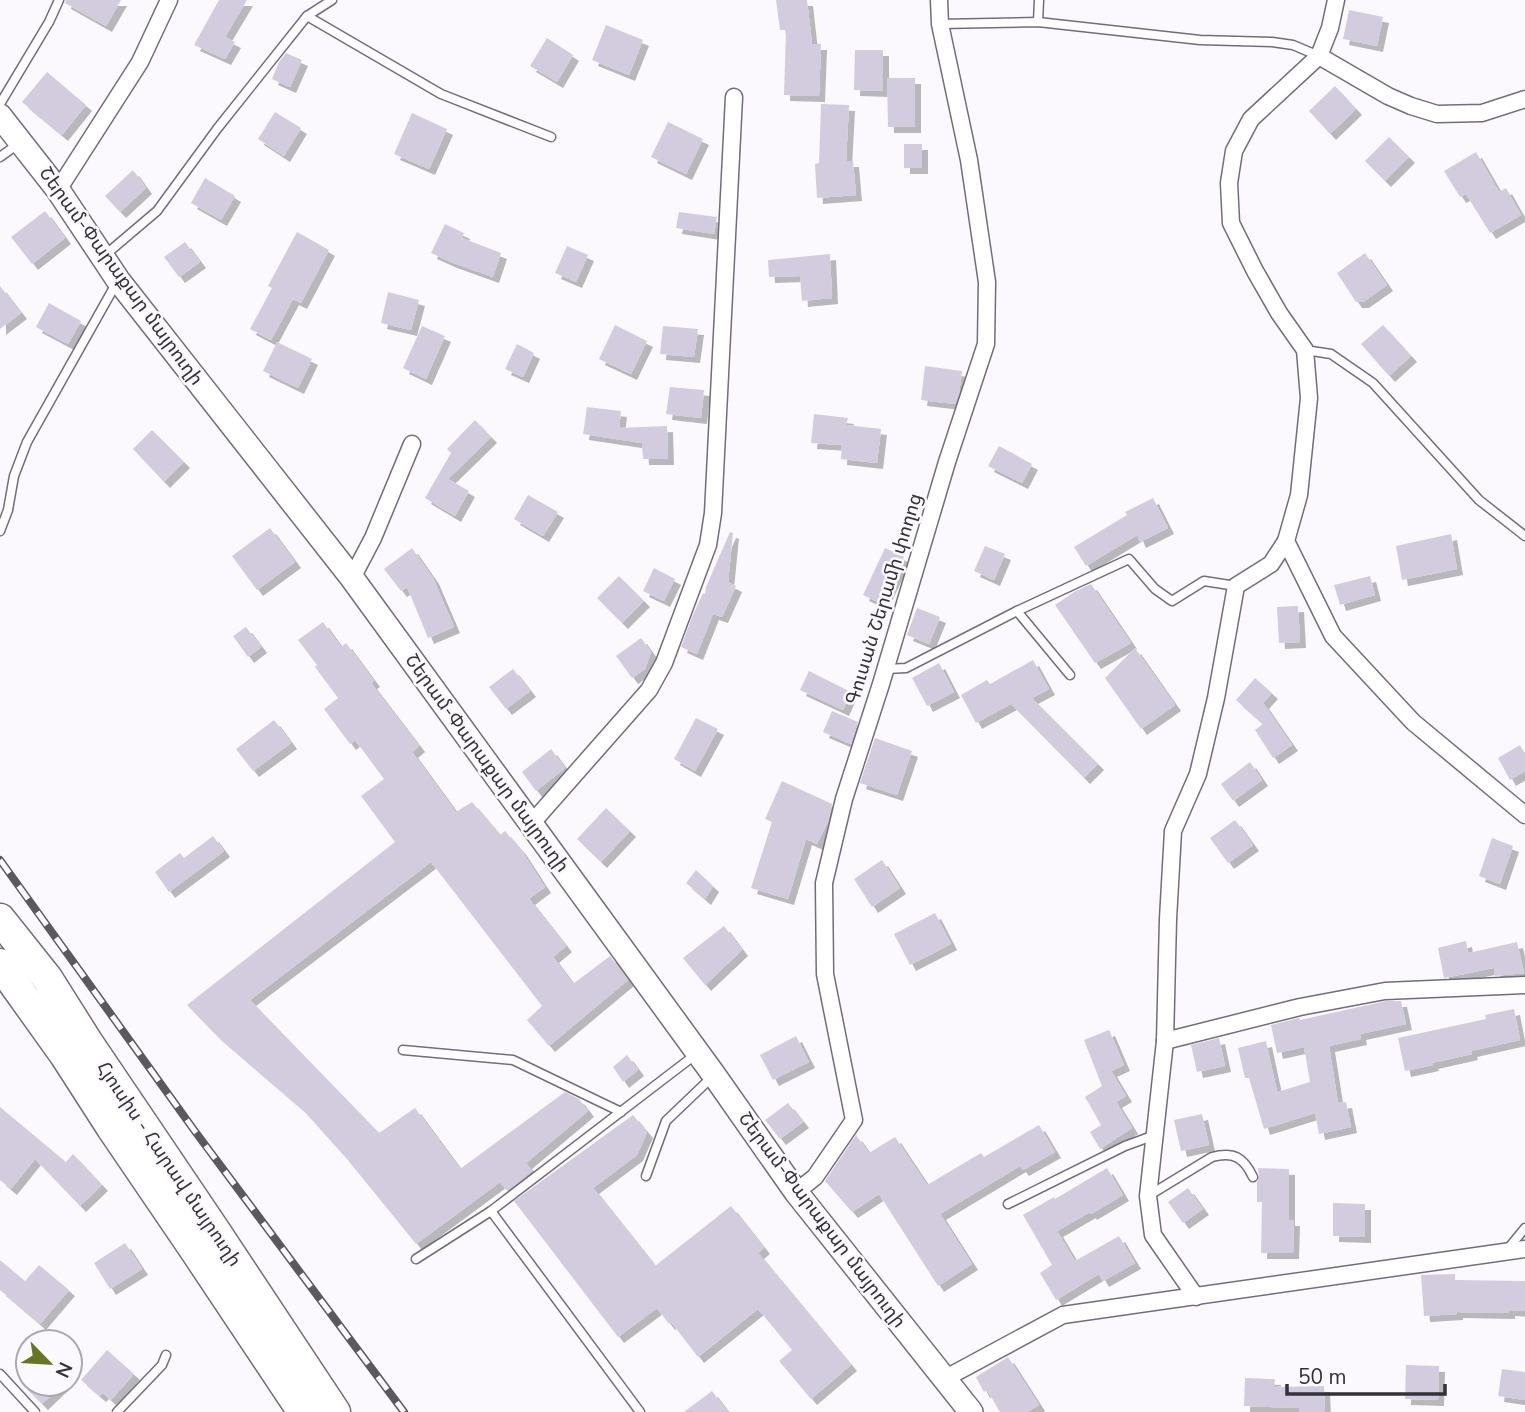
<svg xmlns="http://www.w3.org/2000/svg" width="1525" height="1412" viewBox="0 0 1525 1412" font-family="'Nunito Sans','Noto Sans Armenian',sans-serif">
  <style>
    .building { fill: #d3ccde; filter: url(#shadow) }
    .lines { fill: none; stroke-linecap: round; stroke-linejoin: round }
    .lane-casing { stroke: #736c7d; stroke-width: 11 }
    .street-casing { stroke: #736c7d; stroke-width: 19 }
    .secondary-casing { stroke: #736c7d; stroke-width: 26 }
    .highway-casing { stroke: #736c7d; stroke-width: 33 }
    .lane { stroke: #fff; stroke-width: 8 }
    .street { stroke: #fff; stroke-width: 16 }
    .secondary { stroke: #fff; stroke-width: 23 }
    .highway { stroke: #fff; stroke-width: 30 }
    .rail-casing { stroke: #5b595f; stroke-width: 8 }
    .rail { stroke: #fbf9fd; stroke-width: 5; stroke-dasharray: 16; stroke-linecap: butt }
    .labels { text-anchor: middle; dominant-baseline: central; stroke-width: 5; stroke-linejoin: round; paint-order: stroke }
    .street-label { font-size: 19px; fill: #343138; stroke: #fbf9fd }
  </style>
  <defs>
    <filter id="shadow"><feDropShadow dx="6" dy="6" stdDeviation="0" flood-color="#0004"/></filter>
  </defs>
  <rect width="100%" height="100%" fill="#fbf9fd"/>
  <g class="building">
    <polygon points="66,0 121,0 106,26 65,3"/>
    <polygon points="219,0 247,0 225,37 235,42 225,59 194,45"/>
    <polygon points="776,0 807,0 812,44 821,44 819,96 784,95 786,30 780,30"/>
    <polygon points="1349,10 1383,17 1377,46 1343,39"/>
    <polygon points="606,25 643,40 629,75 592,60"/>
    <polygon points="547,38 573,55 557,82 530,66"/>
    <polygon points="855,50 883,50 883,91 854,90"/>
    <polygon points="286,53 302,60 290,87 272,79 279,62"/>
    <polygon points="47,72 86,105 62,135 22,102"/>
    <polygon points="887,78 915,78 915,127 888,127"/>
    <polygon points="1335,86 1356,109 1330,134 1309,111"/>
    <polygon points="821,104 849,105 846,161 853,161 856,195 817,198 815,164 819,163"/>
    <polygon points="275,112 301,128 284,156 258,139"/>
    <polygon points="412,113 447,129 429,169 394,154"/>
    <polygon points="668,122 703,139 686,174 651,157"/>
    <polygon points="1389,137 1409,157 1385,181 1365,161"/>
    <rect x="904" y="144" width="18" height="24"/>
    <polygon points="1476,152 1499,192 1506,188 1521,215 1490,233 1466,194 1460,197 1444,171"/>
    <polygon points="133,170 146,188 120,212 105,196"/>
    <polygon points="205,178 235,196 221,220 191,203"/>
    <polygon points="45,211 65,238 32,264 11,237"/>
    <polygon points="679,212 717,217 714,234 676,228"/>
    <polygon points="445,224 464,233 462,238 501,253 493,277 451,262 431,253"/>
    <polygon points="297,232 329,250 301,303 293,299 271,340 250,329 272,288 268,286"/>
    <polygon points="185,242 200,262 179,277 164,257"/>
    <polygon points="567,246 588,255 576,282 555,273"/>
    <polygon points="1365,253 1387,285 1363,302 1356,302 1337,273"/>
    <polygon points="830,254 832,298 802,301 800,276 769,277 768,260"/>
    <polygon points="0,286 21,313 0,329"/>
    <polygon points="388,292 419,300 411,330 381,323"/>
    <polygon points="49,303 81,321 68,344 36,327"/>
    <polygon points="615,325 647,341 631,374 599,359"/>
    <polygon points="1383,325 1411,356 1389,376 1361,344"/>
    <polygon points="422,326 445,336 426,379 403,368"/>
    <polygon points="663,326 698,329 694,357 660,354"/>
    <polygon points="277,342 312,359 298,388 263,371"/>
    <polygon points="517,344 534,353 523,377 505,369"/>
    <polygon points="925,366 962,371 959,393 955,404 921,400"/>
    <polygon points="670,387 704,390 701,418 666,414"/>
    <polygon points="587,407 621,411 619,428 667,426 668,459 643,459 642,443 583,434"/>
    <polygon points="814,414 848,418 846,425 881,429 877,463 841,459 842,445 811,443"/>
    <polygon points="475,420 491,437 448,479 469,491 455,516 425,498 451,453 447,449"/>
    <polygon points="152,430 184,462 164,482 133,449"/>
    <polygon points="999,446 1032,464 1022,483 988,466"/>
    <polygon points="528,495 558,512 543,536 514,519"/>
    <polygon points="1153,498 1168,528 1140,542 1137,535 1086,566 1074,547 1127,515 1125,512"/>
    <polygon points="270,528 295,562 257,590 232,556"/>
    <polygon points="730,532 733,533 728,582 736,586 722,617 713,614 697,654 681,647 692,617 703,593 705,594 706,587"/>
    <polygon points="1451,534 1457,569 1402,580 1396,546"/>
    <polygon points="985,546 1005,554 994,580 974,571"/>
    <polygon points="412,548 433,578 454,627 428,638 407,587 401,591 384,569"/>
    <polygon points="885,548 904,557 882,604 863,595"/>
    <polygon points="654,568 675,579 664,601 643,591"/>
    <polygon points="619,576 644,601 622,623 597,598"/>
    <polygon points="1370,576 1375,595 1340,605 1334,585"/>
    <polygon points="1091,584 1131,643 1095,663 1055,605 1074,592"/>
    <polygon points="1298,606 1300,642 1279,643 1277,607"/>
    <polygon points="917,608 940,617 929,644 907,635"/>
    <polygon points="323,622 341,647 346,643 374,681 371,683 419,746 412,752 456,812 472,802 500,835 505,831 521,850 545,887 529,899 566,946 553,957 573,984 610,956 628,980 549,1046 527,1020 542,1006 431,862 250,1000 379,1133 415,1108 460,1169 565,1092 579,1099 588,1111 526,1163 532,1171 507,1191 500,1182 416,1244 347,1159 302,1109 216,1035 187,1005 395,842 361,796 384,779 355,740 350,744 324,709 338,698 315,667 317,665 298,640"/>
    <polygon points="246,627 261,647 248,657 233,636"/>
    <polygon points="641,638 651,652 645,669 632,678 616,656"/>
    <polygon points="1135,648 1175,705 1141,729 1105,678"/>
    <polygon points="1033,660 1049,689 1032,698 1098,764 1084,778 1011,704 976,723 961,695 987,680 990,684"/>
    <polygon points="939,663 954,692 927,706 912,678"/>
    <polygon points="513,669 530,691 506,709 489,687"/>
    <polygon points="809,671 851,692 843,710 800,690"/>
    <polygon points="1255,678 1272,693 1263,703 1292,745 1273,758 1255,730 1263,724 1236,700"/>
    <polygon points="832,711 858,722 851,744 823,732"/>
    <polygon points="696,718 718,729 695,771 674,759"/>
    <polygon points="274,720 291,743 253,771 236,749"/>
    <polygon points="875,738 912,751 897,795 860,783"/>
    <polygon points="1520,745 1525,754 1525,771 1510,780 1498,758"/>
    <polygon points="551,749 565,768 536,791 522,772"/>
    <polygon points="1250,762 1262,780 1233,801 1221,784"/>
    <polygon points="782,781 832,804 828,822 817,844 806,839 788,899 751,888 772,822 765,819"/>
    <polygon points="606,808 630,831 601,862 577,839"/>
    <polygon points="1235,820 1253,845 1228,863 1210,838"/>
    <polygon points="213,836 224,851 169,892 155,872 180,853 184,858"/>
    <polygon points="1492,838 1513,846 1500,884 1479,876"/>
    <polygon points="882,860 900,888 872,907 854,879"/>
    <polygon points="696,870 713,886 705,899 686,883"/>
    <polygon points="935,913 951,944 910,965 894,934"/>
    <polygon points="724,926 742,950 705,985 683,958"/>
    <polygon points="1466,941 1468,953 1517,942 1524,973 1495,976 1494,968 1444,978 1438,948"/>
    <polygon points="1386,1001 1401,1001 1406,1024 1360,1034 1361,1039 1329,1046 1338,1103 1346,1102 1351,1127 1319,1134 1315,1113 1264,1129 1249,1078 1245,1078 1238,1048 1266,1041 1277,1092 1310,1082 1304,1047 1277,1053 1271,1025 1299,1018 1300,1020"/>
    <polygon points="1514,1009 1520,1040 1471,1051 1472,1054 1432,1063 1433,1065 1405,1071 1398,1038 1486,1019 1485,1015"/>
    <polygon points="1109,1030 1124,1065 1111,1071 1126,1096 1116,1102 1132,1128 1100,1149 1090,1132 1101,1125 1085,1097 1102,1086 1084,1040"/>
    <polygon points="796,1036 809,1062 773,1080 760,1055"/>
    <polygon points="1219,1038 1225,1066 1197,1072 1191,1045"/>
    <polygon points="627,1055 638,1070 623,1082 613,1067"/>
    <polygon points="788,1103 803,1122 780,1139 765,1120"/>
    <polygon points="0,1107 66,1162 73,1154 102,1185 80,1206 35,1159 11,1189 0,1180"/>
    <polygon points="1202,1114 1209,1145 1181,1151 1174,1120"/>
    <polygon points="633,1115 647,1132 637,1155 593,1188 655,1266 731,1206 764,1248 758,1253 851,1365 811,1399 779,1361 792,1350 758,1309 698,1357 671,1322 669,1324 657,1308 618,1337 514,1201"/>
    <polygon points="1039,1125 1055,1152 1023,1170 1020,1166 940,1214 972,1264 938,1286 879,1194 852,1212 825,1181 856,1135 869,1153 895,1137 927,1185 981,1153 984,1157"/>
    <polygon points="1107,1168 1123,1195 1091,1214 1090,1212 1057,1231 1075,1261 1119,1236 1135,1263 1103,1281 1099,1274 1056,1300 1040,1273 1052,1265 1023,1215 1054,1197 1055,1199"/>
    <polygon points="1258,1168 1289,1169 1289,1220 1294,1220 1293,1253 1261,1253 1262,1202 1257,1202 1257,1182 1259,1177"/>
    <polygon points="1188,1188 1203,1209 1183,1223 1168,1202"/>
    <polygon points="1333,1203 1365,1204 1365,1237 1333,1236"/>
    <polygon points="125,1243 142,1269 110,1289 94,1263"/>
    <polygon points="0,1260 25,1281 39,1265 69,1290 40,1324 0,1290"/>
    <polygon points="1455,1274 1455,1280 1525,1281 1525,1311 1509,1310 1509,1313 1457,1312 1457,1314 1424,1316 1421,1275"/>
    <polygon points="107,1350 134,1374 111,1400 103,1393 100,1396 81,1380"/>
    <polygon points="1008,1357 1039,1405 1027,1412 1000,1412 987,1390 984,1392 976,1377"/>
    <polygon points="1406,1365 1439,1366 1438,1400 1405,1399"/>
    <polygon points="1502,1369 1525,1372 1525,1400 1498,1396"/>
    <polygon points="1245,1378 1275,1379 1274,1387 1324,1386 1325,1412 1299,1412 1299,1408 1244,1406"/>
    <polygon points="22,1384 63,1384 42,1404"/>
    <polygon points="712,1391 728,1412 684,1412"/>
  </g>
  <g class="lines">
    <g class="lane-casing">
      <g id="lane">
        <polyline points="307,16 441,94 551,137"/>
        <polyline points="1038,22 1039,0"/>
        <polyline points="940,24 1038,22 1200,40 1272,42 1293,45 1319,56"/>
        <polyline points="0,104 49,22 59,0"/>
        <polyline points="0,157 18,144"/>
        <polyline points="104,256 157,211 217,129 307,16 332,0"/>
        <polyline points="1305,350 1331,354 1373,383 1479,500 1525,536"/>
        <polyline points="0,531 8,510 14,476 27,442 117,282"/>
        <polyline points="1017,611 1070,675"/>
        <polyline points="886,669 906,668 1017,611 1129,559 1155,589 1172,601 1204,581 1236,586"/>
        <polyline points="403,1050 513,1060 621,1112"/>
        <polyline points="646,1176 666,1121 712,1077"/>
        <path d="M1148 1196 1212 1157C1234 1151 1244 1158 1253 1177"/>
        <polyline points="1008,1204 1125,1146 1155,1135"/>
        <polyline points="491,1211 640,1412"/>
        <polyline points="1507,1250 1525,1228"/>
        <polyline points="416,1259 491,1211 695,1055"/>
        <polyline points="0,1374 35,1412"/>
        <polyline points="117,1412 162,1365 166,1355"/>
      </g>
    </g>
    <g class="street-casing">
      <g id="street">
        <polyline points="1319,56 1388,96 1411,106 1437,114 1482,113 1525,99"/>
        <polyline points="58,190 140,62 169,0"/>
        <polyline points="1286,541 1333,636 1413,722 1525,815"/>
        <polyline points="352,578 373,538 412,444"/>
        <polyline points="531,824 649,690 664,663 708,545 713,513 734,97"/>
        <polyline points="1165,1041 1300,1007 1385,991 1525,985"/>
        <polyline points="796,1192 815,1177 854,1120 825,974 824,883 844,799 881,684 947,462 986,344 987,282 969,160 940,24 939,0"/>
        <polyline points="1196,1297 1153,1235 1148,1196 1165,1041 1168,919 1173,831 1198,774 1216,698 1236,586 1271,564 1286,541 1299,495 1309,398 1305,350 1279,313 1255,271 1231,223 1229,183 1234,151 1251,119 1319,56 1330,28 1336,0"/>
        <polyline points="944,1379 1063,1315 1525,1249"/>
      </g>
    </g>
    <g class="secondary-casing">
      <polyline id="secondary" points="0,116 58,190 118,280 352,578 714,1075 796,1192 971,1412"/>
    </g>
    <g class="highway-casing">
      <g id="highway">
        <polyline points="0,919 47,978 88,1043 215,1231 335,1412"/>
        <polyline points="0,964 65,1055 112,1128 195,1250 303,1412"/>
      </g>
    </g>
    <use href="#lane" class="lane"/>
    <use href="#street" class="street"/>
    <use href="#secondary" class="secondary"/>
    <use href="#highway" class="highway"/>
    <g class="rail-casing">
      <polyline id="rail" points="0,860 194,1130 404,1412"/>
    </g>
    <use href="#rail" class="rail"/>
  </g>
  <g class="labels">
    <g class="street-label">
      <text transform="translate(121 276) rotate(54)">Շերամ-Փարաքար մայրուղի</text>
      <text transform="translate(884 599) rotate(-73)">Գուսան Շերամի փողոց</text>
      <text transform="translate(487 763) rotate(54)">Շերամ-Փարաքար մայրուղի</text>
      <text transform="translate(169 1164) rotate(56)">Հյուսիս - Հարավ մայրուղի</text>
      <text transform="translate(822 1220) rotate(53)">Շերամ-Փարաքար մայրուղի</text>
    </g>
  </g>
  <g transform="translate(49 1363) rotate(115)"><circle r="33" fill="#fbf9fd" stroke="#aba9ae" stroke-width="2"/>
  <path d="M0-5L12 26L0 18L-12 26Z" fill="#667624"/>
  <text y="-10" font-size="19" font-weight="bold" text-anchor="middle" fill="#343138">N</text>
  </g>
  <path d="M1287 1384v10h158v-10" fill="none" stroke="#343138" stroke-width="3.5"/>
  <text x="1298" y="1384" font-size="21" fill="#343138" stroke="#fbf9fd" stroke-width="5" paint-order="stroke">50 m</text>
</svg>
